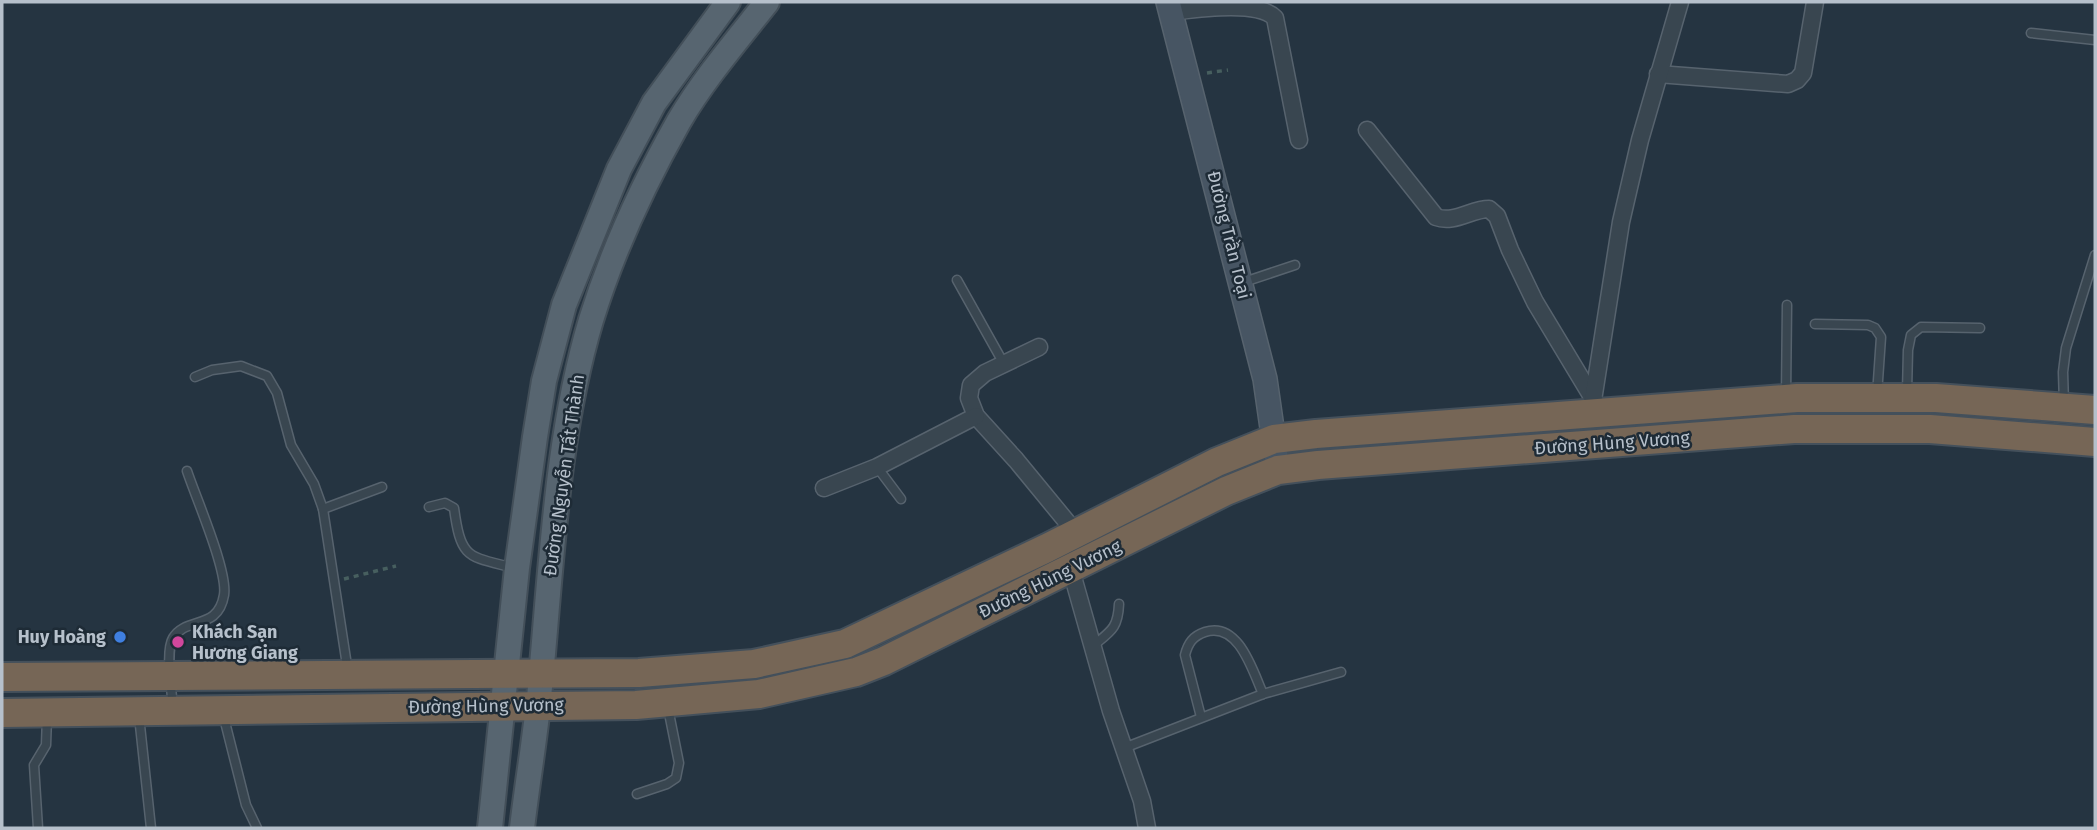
<svg xmlns="http://www.w3.org/2000/svg" width="2097" height="830" viewBox="0 0 2097 830" font-family="'Fira Sans',sans-serif">
  <style>
    .lines { fill: none; stroke-linecap: round; stroke-linejoin: round }
    .lane-casing { stroke: #57636e; stroke-width: 11 }
    .street-casing { stroke: #57636e; stroke-width: 19 }
    .secondary-casing { stroke: #57636e; stroke-width: 26 }
    .primary-casing { stroke: #434f59; stroke-width: 28 }
    .highway-casing { stroke: #44505b; stroke-width: 32 }
    .path { stroke: #475f5f; stroke-width: 3.5; stroke-dasharray: 5 5; stroke-linecap: butt }
    .lane { stroke: #394650; stroke-width: 8 }
    .street { stroke: #394650; stroke-width: 16 }
    .secondary { stroke: #475563; stroke-width: 23 }
    .primary { stroke: #576570; stroke-width: 24 }
    .highway { stroke: #766656; stroke-width: 28 }
    .shop-dot { fill: #3f7fe0; stroke: #1e2b36; stroke-width: 2.5 }
    .hotel-dot { fill: #d1479c; stroke: #1e2b36; stroke-width: 2.5 }
    .labels { text-anchor: middle; dominant-baseline: central; stroke-width: 5; stroke-linejoin: round; paint-order: stroke }
    .street-label { font-size: 18px; fill: #b6c0cb; stroke: #1e2b36 }
    .poi-label { font-size: 18px; font-weight: bold; fill: #b6c0cb; stroke: #1e2b36; text-anchor: start }
  </style>
  <rect width="100%" height="100%" fill="#253441"/>
  <g class="lines">
    <g class="lane-casing">
      <g id="lane">
        <polyline points="2031,33 2095,40"/>
        <polyline points="957,280 1004,364"/>
        <polyline points="1241,283 1295,265"/>
        <polyline points="1815,324 1868,325 1875,328 1881,337 1877,395"/>
        <polyline points="195,377 212,370 241,366 267,376 277,393 291,445 314,484 323,509 348,672"/>
        <polyline points="1907,392 1908,350 1911,335 1921,327 1980,328"/>
        <polyline points="1786,396 1787,305"/>
        <polyline points="2064,404 2063,372 2066,348 2095,255"/>
        <polyline points="877,467 901,499"/>
        <path d="M429 507 445 503 454 508C461 560 468 556 514 568"/>
        <polyline points="323,509 382,487"/>
        <path d="M1094 645C1111 631 1118 628 1119 604"/>
        <path d="M173 708C172 692 165 651 173 638 186 616 218 631 224 595 228 571 196 498 187 471"/>
        <polyline points="223,714 246,805 257,828"/>
        <polyline points="139,716 151,828"/>
        <path d="M1201 717 1185 655C1188 643 1193 636 1205 632 1239 621 1253 672 1263 694"/>
        <polyline points="1124,748 1263,694 1341,672"/>
        <polyline points="637,794 667,784 676,778 679,763 668,708"/>
        <polyline points="38,828 34,765 46,745 47,717"/>
      </g>
    </g>
    <g class="street-casing">
      <g id="street">
        <path d="M1171 12C1197 9 1258 0 1275 18L1299 140"/>
        <polyline points="1658,74 1788,84 1797,80 1803,73 1815,2"/>
        <path d="M1367 130 1436 217C1454 224 1471 209 1489 209L1497 216 1510 250 1535 302 1594 400"/>
        <polyline points="1039,347 985,373 971,385 969,398 976,416 1016,460 1076,533"/>
        <polyline points="1591,413 1621,222 1640,140 1680,2"/>
        <polyline points="824,488 877,467 976,416"/>
        <polyline points="1071,570 1111,711 1142,801 1147,828"/>
      </g>
    </g>
    <g class="secondary-casing">
      <polyline id="secondary" points="1168,2 1265,379 1278,470"/>
    </g>
    <g class="primary-casing">
      <g id="primary">
        <polyline points="490,828 517,568 535,437 544,381 564,305 619,169 654,103 728,2"/>
        <path d="M522 828C528 777 537 727 541 676 552 557 557 434 591 320 612 252 644 183 679 121 703 80 737 40 767 2"/>
      </g>
    </g>
    <g class="highway-casing">
      <g id="highway">
        <polyline points="2,677 639,673 754,664 845,644 1047,548 1217,462 1274,439 1316,434 1797,398 1936,398 2095,410"/>
        <polyline points="2,713 636,705 759,694 856,672 884,661 1226,491 1278,470 1318,465 1794,429 1930,429 2095,442"/>
      </g>
    </g>
    <g class="path">
      <polyline points="1207,73 1228,70"/>
      <polyline points="344,579 396,566"/>
    </g>
    <use href="#lane" class="lane"/>
    <use href="#street" class="street"/>
    <use href="#secondary" class="secondary"/>
    <use href="#primary" class="primary"/>
    <use href="#highway" class="highway"/>
  </g>
  <circle class="shop-dot" cx="120" cy="637" r="7"/>
  <circle class="hotel-dot" cx="178" cy="642" r="7"/>
  <g class="labels">
    <g class="street-label">
      <text transform="translate(1229 235) rotate(76)">Đường Trần Toại</text>
      <text transform="translate(1612 443) rotate(-4)">Đường Hùng Vương</text>
      <text transform="translate(564 475) rotate(-82)">Đường Nguyễn Tất Thành</text>
      <text transform="translate(1050 579) rotate(-26)">Đường Hùng Vương</text>
      <text transform="translate(486 706) rotate(-1)">Đường Hùng Vương</text>
    </g>
    <g class="poi-label">
      <text x="192" y="632">Khách Sạn<tspan x="192" dy="21">Hương Giang</tspan></text>
      <text x="106" y="637" text-anchor="end">Huy Hoàng</text>
    </g>
  </g>
  <rect width="2097" height="830" fill="none" stroke="#b6c0cb" stroke-width="7"/>
</svg>
